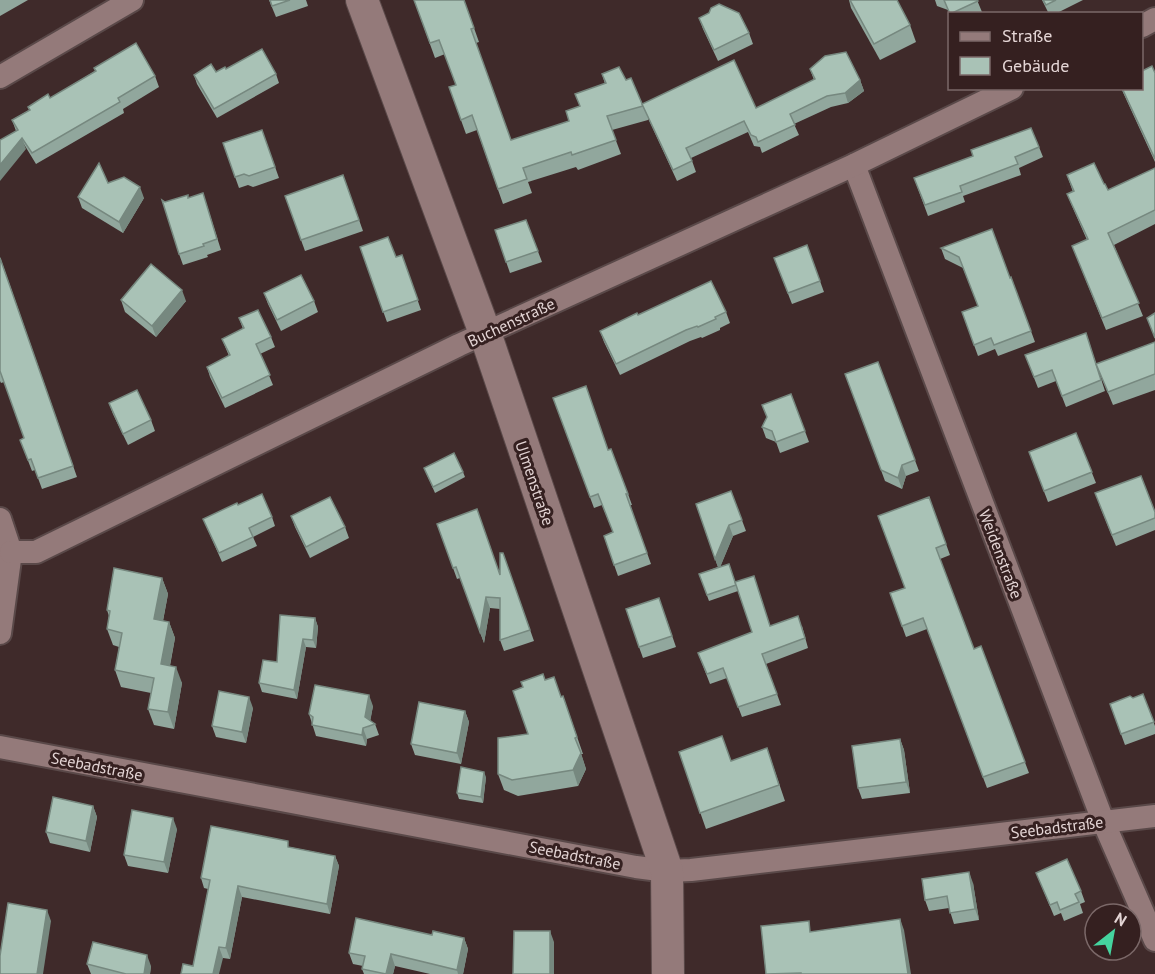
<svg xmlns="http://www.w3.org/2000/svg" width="1155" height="974" viewBox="0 0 1155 974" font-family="'PT Sans',sans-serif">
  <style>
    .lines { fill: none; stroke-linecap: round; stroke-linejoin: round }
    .street-casing { stroke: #5a4949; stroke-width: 26 }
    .secondary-casing { stroke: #5a4949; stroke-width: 34 }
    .street { stroke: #947a7a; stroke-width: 22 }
    .secondary { stroke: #947a7a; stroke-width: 32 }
    .wall { fill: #91a79d }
    .shaded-wall { fill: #76887f }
    .building { fill: #a9c2b6; stroke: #76887f; stroke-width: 1.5 }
    .labels { text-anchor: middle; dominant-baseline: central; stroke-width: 6; stroke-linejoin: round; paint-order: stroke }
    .street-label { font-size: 16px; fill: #e4d5d5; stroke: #352020 }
  </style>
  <rect width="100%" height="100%" fill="#3f2a2a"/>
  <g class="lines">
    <g class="street-casing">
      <g id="street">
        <polyline points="1142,26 1155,19"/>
        <polyline points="0,77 132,0"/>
        <polyline points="854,165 1103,821 1155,940"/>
        <polyline points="0,519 11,552 0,633"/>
        <polyline points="11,552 36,552 459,345 854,165 1012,88"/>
        <polyline points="0,747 636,867 667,871 691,870 1155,816"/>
      </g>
    </g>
    <g class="secondary-casing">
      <polyline id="secondary" points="362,0 485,333 667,871 668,974"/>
    </g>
    <use href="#street" class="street"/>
    <use href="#secondary" class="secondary"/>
  </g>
  <g class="wall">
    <polygon points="0,0 28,0 0,16"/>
    <polygon points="269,0 306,0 308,6 276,17"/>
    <polygon points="414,0 464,0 479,42 476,43 511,140 569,121 579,106 605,84 602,74 626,80 642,104 756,108 814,80 810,69 860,80 864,91 848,103 831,107 794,124 799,135 762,153 760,147 754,146 748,132 691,158 696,172 677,181 648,118 648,120 612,130 621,154 578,170 576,167 528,182 532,193 503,204 477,130 466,134 449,87 456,85 445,54 435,58"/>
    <polygon points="849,0 897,0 910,25 916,42 880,60 851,8"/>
    <polygon points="935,0 977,0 982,12 979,14 950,14 948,10 937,6"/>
    <polygon points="1042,0 1083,0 1055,14 1049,14"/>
    <polygon points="699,18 749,33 753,44 718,61 703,29"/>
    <polygon points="94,68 155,76 159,87 123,109 124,113 36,164 16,131 12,120 29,110 28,107 50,98 95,71"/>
    <polygon points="226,69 276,74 279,83 217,118 197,84 194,75 216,72"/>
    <polygon points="1155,73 1155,162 1121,88 1142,88"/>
    <polygon points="262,130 279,178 253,187 248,185 239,188 223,143"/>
    <polygon points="1039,147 1043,157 1019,168 1021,175 963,196 965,202 928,216 914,178"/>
    <polygon points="1155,168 1155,224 1114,245 1143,316 1106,330 1072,246 1087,240 1072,206 1067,194 1073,192 1067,175 1104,184 1108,190"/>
    <polygon points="343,175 363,231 305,251 285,196"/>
    <polygon points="108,183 144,198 123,233 82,208 78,197"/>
    <polygon points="203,193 221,250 207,255 208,257 183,265 179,254 165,202 189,198"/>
    <polygon points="526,220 542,262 510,273 495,230"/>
    <polygon points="807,245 824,292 792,304 774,258"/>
    <polygon points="360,247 396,257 402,255 421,310 387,322"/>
    <polygon points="941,248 1010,278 1011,277 1035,342 998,356 995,349 978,356 962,312 978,306 963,268 945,259"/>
    <polygon points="0,257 77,477 42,489 35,470 32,471 20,440 24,438 4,382 1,383 0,381"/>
    <polygon points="264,293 314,301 318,312 281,331 268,304"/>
    <polygon points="121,300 186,301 156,337 125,312"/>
    <polygon points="726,312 730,323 720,328 720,330 702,338 701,337 690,341 620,375 604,342 600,331 638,315"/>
    <polygon points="239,318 271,337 275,347 260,354 273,385 225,408 210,377 207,367 229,356 222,339 243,329"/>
    <polygon points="1086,333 1105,391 1066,407 1056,381 1038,388 1025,355"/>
    <polygon points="1155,342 1155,390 1113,405 1096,364"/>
    <polygon points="878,362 919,471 906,476 902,489 885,481 845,374"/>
    <polygon points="791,394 809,442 780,453 776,442 766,438 762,427"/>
    <polygon points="553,398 608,450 628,494 632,505 630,505 651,564 618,576 604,536 613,532 602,505 594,508"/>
    <polygon points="109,403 151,420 155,431 128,445 113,414"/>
    <polygon points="1076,433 1096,483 1048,502 1029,452"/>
    <polygon points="424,468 463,472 465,477 435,493"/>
    <polygon points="731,491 746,531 733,536 720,567 736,582 770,626 802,626 808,648 766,664 781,705 742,717 727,678 710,684 698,653 752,632 738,591 709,601 699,574 718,567 696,504"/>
    <polygon points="929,497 950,555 940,559 974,649 981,646 1029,773 987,788 927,629 906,637 890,593 904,588"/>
    <polygon points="1099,504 1155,512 1155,530 1116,546"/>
    <polygon points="238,505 272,517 275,526 253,537 257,546 222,562 203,519"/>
    <polygon points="291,516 345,527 349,538 310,558 295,527"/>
    <polygon points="437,524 500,575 503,553 534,641 504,651 500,640 500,609 490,608 484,643 460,578 457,579"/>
    <polygon points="162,578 168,594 163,621 169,622 175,638 170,666 182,683 174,729 154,725 148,709 151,693 121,687 115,670 119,647 113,645 107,629 109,616 107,610"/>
    <polygon points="659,598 676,647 643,658 639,647"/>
    <polygon points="315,618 318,627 316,648 306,647 297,699 262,692 259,683"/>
    <polygon points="545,680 561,697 563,696 583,754 581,754 586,769 578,786 518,796 504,790 498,774 528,734"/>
    <polygon points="1143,694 1155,726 1155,734 1125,745 1110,704 1133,698"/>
    <polygon points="373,706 370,721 375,724 379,735 367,739 366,746 316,736 309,714"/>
    <polygon points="253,708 246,743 216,737 212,726"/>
    <polygon points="465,711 469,722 461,764 415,755 411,744"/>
    <polygon points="900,739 904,750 910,793 862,799 858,788"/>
    <polygon points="767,748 785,801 706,829 679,752 731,761"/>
    <polygon points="486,777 483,803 459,799 457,793"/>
    <polygon points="93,806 97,817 90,852 50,843 46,832"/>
    <polygon points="177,829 168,873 128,866 124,855"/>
    <polygon points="290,847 335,856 339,866 330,914 242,897 230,959 223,958 193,966 208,889 204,888 201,878"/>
    <polygon points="1036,873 1081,891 1085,902 1080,904 1083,913 1064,921 1061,913 1054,916"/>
    <polygon points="973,883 979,920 954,924 949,908 929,911 925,900"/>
    <polygon points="432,935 464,938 468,949 463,974 430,974 395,966 393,974 364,974 362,969 363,966 353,964 349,953"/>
    <polygon points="87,964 151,966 150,974 91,974"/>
  </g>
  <g class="shaded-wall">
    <polygon points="860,80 864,91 848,103 845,93"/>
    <polygon points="22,138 26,149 0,181 0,165"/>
    <polygon points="140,187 144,198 123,233 119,222"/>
    <polygon points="182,290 186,301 156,337 152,326"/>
    <polygon points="902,465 906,476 902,489 898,478"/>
    <polygon points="729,525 733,536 719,570 715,559"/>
    <polygon points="162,578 168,594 160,636 154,619"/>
    <polygon points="486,597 490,608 484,643 480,632"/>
    <polygon points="315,618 318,627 316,648 313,640"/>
    <polygon points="169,622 175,638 167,680 161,664"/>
    <polygon points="303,639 306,647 297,699 294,690"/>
    <polygon points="176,667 182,683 174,729 168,712"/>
    <polygon points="369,695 373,706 369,728 365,717"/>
    <polygon points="249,697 253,708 246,743 242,732"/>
    <polygon points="465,711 469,722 461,764 457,753"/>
    <polygon points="363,728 367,739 366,746 362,735"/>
    <polygon points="900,739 904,750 910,793 906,782"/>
    <polygon points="581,753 586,769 578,786 573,770"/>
    <polygon points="484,772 486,777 483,803 481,797"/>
    <polygon points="93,806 97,817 90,852 86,841"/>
    <polygon points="173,818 177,829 168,873 164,862"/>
    <polygon points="335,856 339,866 330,914 327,904"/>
    <polygon points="969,872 973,883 979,920 975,909"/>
    <polygon points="238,886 242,897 230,959 226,948"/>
    <polygon points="47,910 51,921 43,974 37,974"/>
    <polygon points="900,919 904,930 911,974 908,974"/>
    <polygon points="550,931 554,942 554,974 550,974"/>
    <polygon points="464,938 468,949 463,974 458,974 457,970"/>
    <polygon points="219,947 223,958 219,974 213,974"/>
    <polygon points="391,954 395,966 393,974 386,974"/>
    <polygon points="147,955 151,966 150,974 144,974"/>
  </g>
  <g class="building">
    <polygon points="270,0 290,0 272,6"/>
    <polygon points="414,0 464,0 474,28 471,29 511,140 569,121 566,111 580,106 575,94 606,83 602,74 619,67 626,80 631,78 643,106 607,116 616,140 572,155 571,152 523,168 527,179 498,189 472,115 461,120 449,87 456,85 439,40 430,43"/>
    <polygon points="850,0 897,0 910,25 874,44"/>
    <polygon points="944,0 977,0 978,1 950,14"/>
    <polygon points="1043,0 1056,0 1046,5"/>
    <polygon points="719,4 739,13 749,33 714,50 699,18 709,13 711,8"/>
    <polygon points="136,43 155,76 118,98 120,102 32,153 22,138 0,165 0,140 18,130 12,120 30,110 28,107 48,94 50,98 96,71 94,68"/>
    <polygon points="262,49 276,74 214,109 194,75 211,64 216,72 225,67 226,69"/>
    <polygon points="846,52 860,80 845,93 827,96 790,114 795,125 758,142 756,137 751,135 744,121 686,148 692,161 673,170 642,104 734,60 756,108 815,79 810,69 825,56"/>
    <polygon points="1152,66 1155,73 1155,159 1122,88 1142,88 1142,71"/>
    <polygon points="1031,128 1039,147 1015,157 1018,164 960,186 962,192 925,205 914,178 973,156 971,150"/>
    <polygon points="262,130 275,167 249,176 244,174 235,177 223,143"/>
    <polygon points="99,163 108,183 124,177 140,187 119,222 78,197"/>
    <polygon points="1094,163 1104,184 1105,184 1108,190 1155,168 1155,210 1108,233 1139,303 1102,318 1072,246 1088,239 1067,194 1074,191 1067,175"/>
    <polygon points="343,175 359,220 301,240 285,196"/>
    <polygon points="203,193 217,239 203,244 204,246 179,254 162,200 165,202 188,195 188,198"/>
    <polygon points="526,220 538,251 506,262 495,230"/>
    <polygon points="992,229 1010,278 1011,277 1031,331 994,345 991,338 974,345 962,312 978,306 959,257 941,248"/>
    <polygon points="388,237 396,257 402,255 418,300 383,312 360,247"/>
    <polygon points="807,245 820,281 788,293 774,258"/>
    <polygon points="0,258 73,466 38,478 31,459 28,460 20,440 24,438 0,371"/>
    <polygon points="151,264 182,290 152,326 121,300"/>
    <polygon points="301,275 314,301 277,320 264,293"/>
    <polygon points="711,281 726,312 715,317 716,319 698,327 697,326 686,330 616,364 600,331 637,313 638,315"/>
    <polygon points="258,310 271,337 256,344 270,375 222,398 207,367 230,355 222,339 244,328 239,318"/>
    <polygon points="1155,313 1155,338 1147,318"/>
    <polygon points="1086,333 1101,380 1062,396 1052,370 1034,377 1025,355"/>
    <polygon points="1155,342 1155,374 1108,392 1096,364"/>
    <polygon points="878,362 915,460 902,465 898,478 881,470 845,374"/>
    <polygon points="586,386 608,450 611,449 628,494 626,494 647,553 614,565 604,536 613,532 598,494 590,497 553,398"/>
    <polygon points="137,390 151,420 123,434 109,403"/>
    <polygon points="791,394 805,431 776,442 772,431 762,427 767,417 762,405"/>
    <polygon points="1076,433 1092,472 1044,491 1029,452"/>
    <polygon points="454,453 463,472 433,487 424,468"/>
    <polygon points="1141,476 1155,512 1155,518 1112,535 1095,493"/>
    <polygon points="731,491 742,520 729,525 715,559 696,504"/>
    <polygon points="262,494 272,517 249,528 253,537 219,553 203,519 237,503 238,505"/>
    <polygon points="330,497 345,527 306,547 291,516"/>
    <polygon points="929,497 946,544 936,548 974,649 981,646 1025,762 983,777 923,618 902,626 890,593 905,588 878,516"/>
    <polygon points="477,509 500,575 500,553 503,553 530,630 500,640 500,598 486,597 480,632 456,567 453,568 437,524"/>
    <polygon points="729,564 736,585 707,595 699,574"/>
    <polygon points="114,568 162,578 154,619 169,622 161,664 176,667 168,712 148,709 154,678 115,670 122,633 107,629 110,611 107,610"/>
    <polygon points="754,576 770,626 798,616 805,638 762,654 777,694 738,707 723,668 707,674 698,653 752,632 735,582"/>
    <polygon points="659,598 672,636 639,647 626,609"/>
    <polygon points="280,615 315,618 313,640 303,639 294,690 259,683 263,660 277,662"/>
    <polygon points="543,674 545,680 554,677 561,697 563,696 577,737 575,738 581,753 573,770 512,780 498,774 498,738 528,734 513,691 523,687 521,682"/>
    <polygon points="315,685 369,695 365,717 375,724 363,728 362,735 312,725 313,717 309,714"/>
    <polygon points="219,691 249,697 242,732 212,726"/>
    <polygon points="1143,694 1154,722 1121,734 1110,704 1130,696 1133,698"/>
    <polygon points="419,702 465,711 457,753 411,744"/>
    <polygon points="722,736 731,761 767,748 779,785 700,813 679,752"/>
    <polygon points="900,739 906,782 858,788 852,746"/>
    <polygon points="461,767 484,772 481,797 457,793"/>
    <polygon points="53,797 93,806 86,841 46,832"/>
    <polygon points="132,810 173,818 164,862 124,855"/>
    <polygon points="211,826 288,841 288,847 335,856 327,904 238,886 226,948 219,947 213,974 181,974 183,964 193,966 210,880 201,878"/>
    <polygon points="1067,859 1081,891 1075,894 1079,902 1060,910 1057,902 1050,905 1036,873"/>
    <polygon points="969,872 975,909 950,913 947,896 925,900 922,879"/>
    <polygon points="8,903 47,910 37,974 0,974 0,956"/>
    <polygon points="356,918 432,935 433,931 464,938 457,970 391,954 386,974 362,969 365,956 349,953"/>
    <polygon points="900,919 908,974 801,974 801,973 766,974 761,926 809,921 810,932"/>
    <polygon points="514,931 550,931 550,974 513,974"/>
    <polygon points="93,942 147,955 144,974 126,974 87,964"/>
  </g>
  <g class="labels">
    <g class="street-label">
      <text transform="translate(511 322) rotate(-25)">Buchenstraße</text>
      <text transform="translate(535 483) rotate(71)">Ulmenstraße</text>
      <text transform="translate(1001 554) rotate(69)">Weidenstraße</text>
      <text transform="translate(97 766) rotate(11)">Seebadstraße</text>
      <text transform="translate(1057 827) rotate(-7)">Seebadstraße</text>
      <text transform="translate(575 855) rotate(11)">Seebadstraße</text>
    </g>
  </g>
  <rect x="948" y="12" width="195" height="78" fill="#352020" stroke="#7b6868" stroke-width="1.5"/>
  <rect x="960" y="32" width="30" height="9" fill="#947a7a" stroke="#7b6868" stroke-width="1.5"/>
  <text x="1002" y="42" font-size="18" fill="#e4d5d5">Straße</text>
  <rect x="960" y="57" width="30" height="18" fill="#a9c2b6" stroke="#7b6868" stroke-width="1.5"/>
  <text x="1002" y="72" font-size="18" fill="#e4d5d5">Gebäude</text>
  <g transform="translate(1113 932) rotate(31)"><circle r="28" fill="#352020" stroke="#7b6868" stroke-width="1.5"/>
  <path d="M0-4.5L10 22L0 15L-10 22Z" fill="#45d49f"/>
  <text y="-9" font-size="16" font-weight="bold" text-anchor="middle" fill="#e4d5d5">N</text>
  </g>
</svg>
